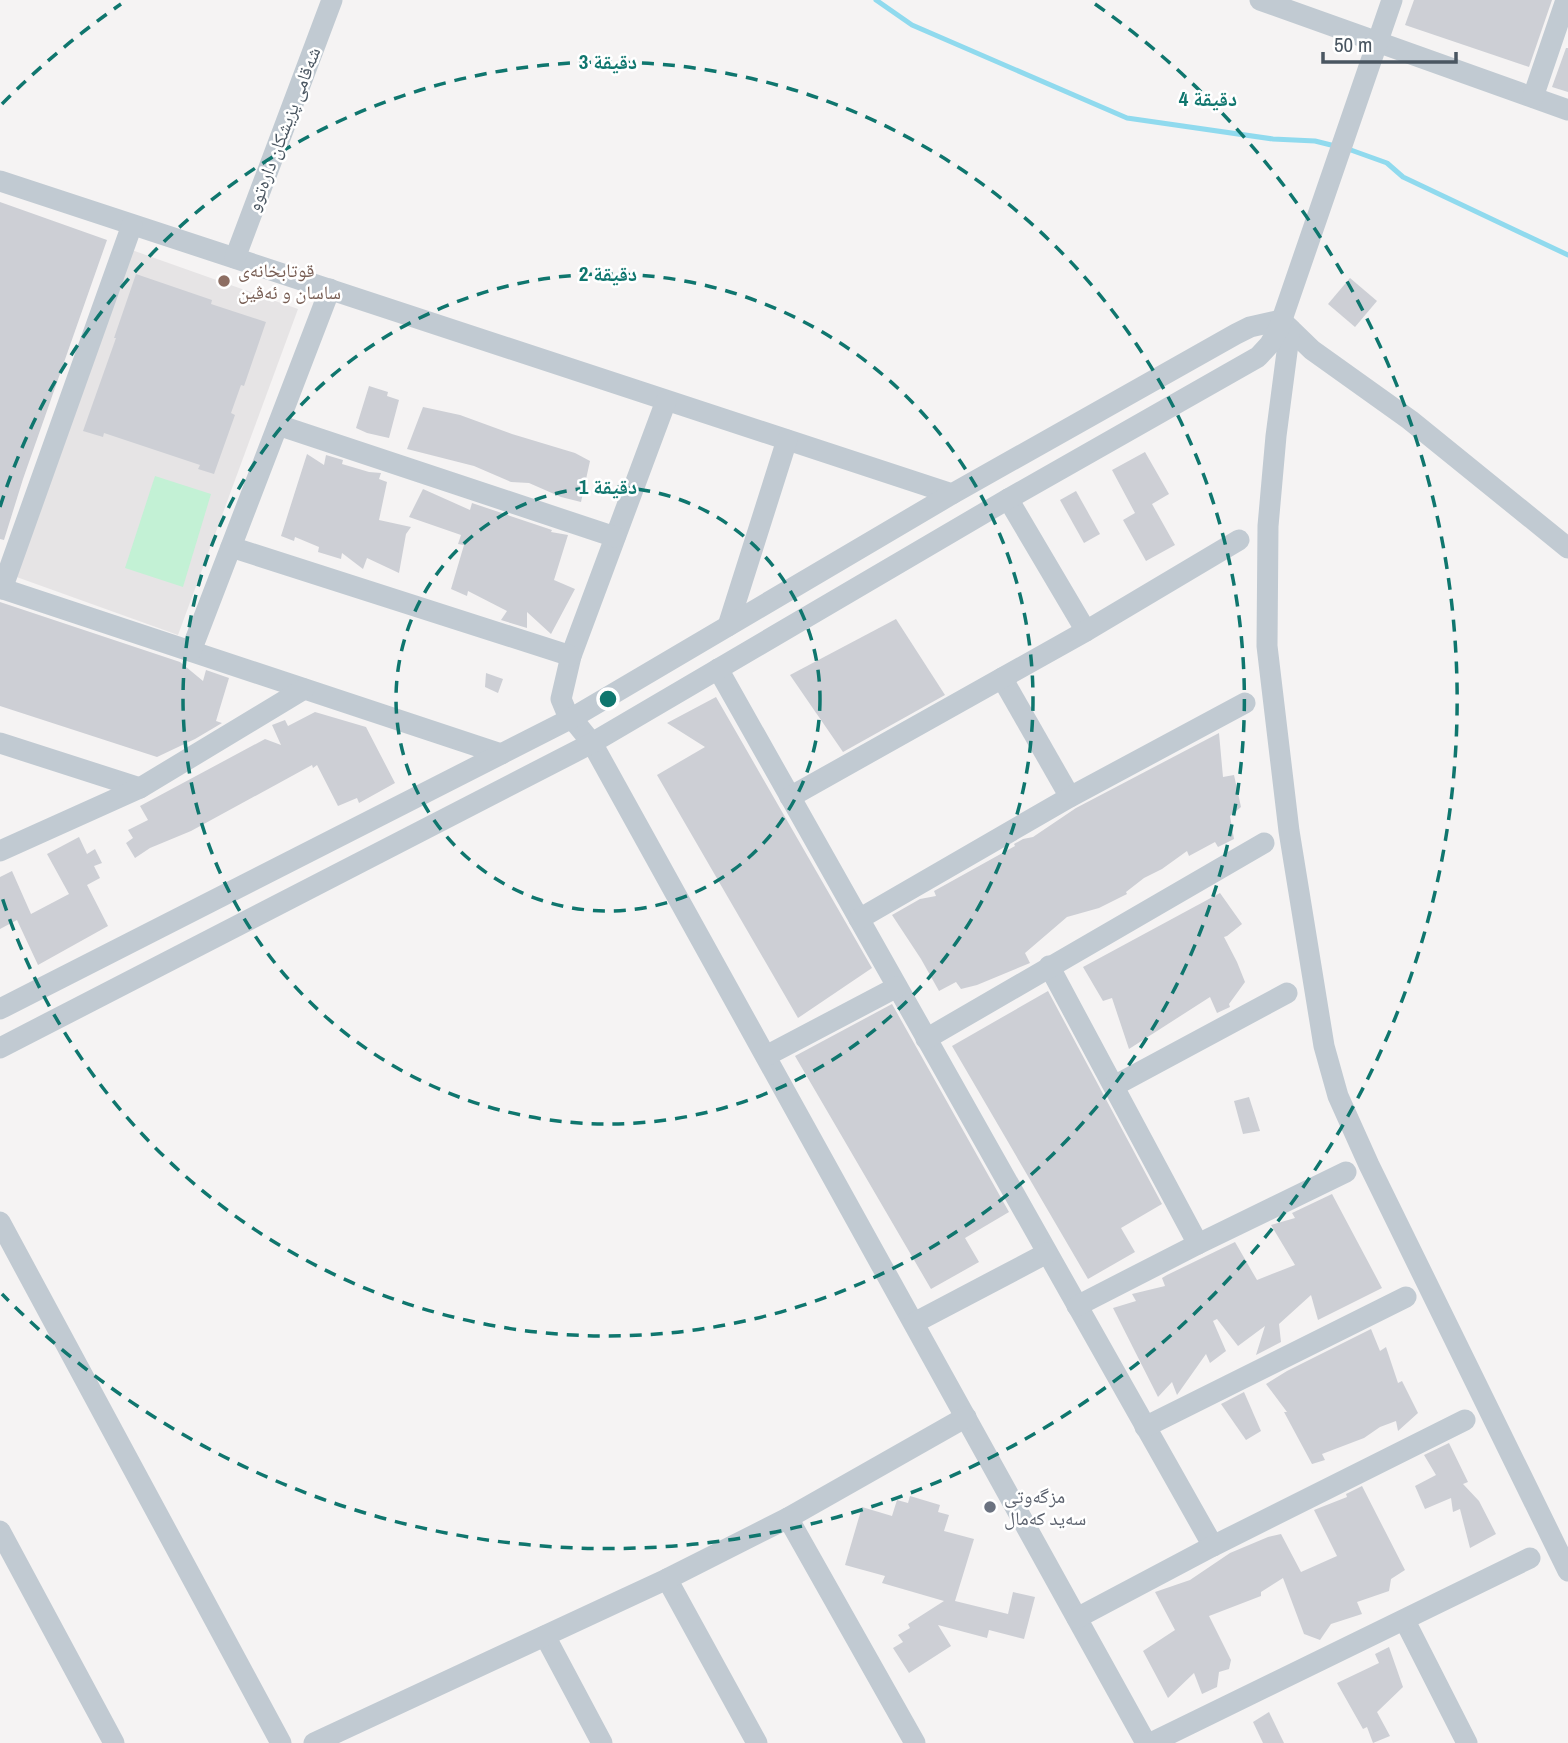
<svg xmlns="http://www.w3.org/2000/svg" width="1568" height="1743" viewBox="0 0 1568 1743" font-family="'Archivo Narrow','Noto Naskh Arabic',sans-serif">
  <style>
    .education { fill: #e6e4e5 }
    .green { fill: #c3f1d5 }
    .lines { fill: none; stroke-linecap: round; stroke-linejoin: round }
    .stream { stroke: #90daee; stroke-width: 5 }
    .building { fill: #cdcfd5 }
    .minor { stroke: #c1cad2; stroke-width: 21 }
    .ring { fill: none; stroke: #0f766e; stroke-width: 3.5; stroke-dasharray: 12 9 }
    .education-dot { fill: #8d6e63; stroke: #fff; stroke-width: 2.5 }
    .worship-dot { fill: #6b7280; stroke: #fff; stroke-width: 2.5 }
    .labels { text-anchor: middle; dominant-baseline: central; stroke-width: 5; stroke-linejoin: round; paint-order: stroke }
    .street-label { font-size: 19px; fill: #4a5661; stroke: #fff }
    .education-label { font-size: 19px; fill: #785e54; stroke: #fff; text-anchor: start }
    .worship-label { font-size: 19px; fill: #5b616d; stroke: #fff; text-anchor: start }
    .centre { fill: #0f766e; stroke: #fff; stroke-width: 3.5 }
    .ring-label { font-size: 21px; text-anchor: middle; font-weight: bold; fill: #0f766e; stroke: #fff; stroke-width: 5; stroke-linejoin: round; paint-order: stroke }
  </style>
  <rect width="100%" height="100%" fill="#f5f3f3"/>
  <polygon class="education" points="129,249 298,309 178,635 11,575"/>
  <polygon class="green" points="155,476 211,494 183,587 125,568"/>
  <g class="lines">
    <g class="stream">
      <polyline points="876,0 912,25 1127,118 1273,139 1315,141 1335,146"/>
      <polyline points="1348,149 1387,163 1403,177 1568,255"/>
    </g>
  </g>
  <g class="building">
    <polygon points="1414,0 1552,0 1529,67 1405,25"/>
    <polygon points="1566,48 1568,48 1568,92 1552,87"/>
    <polygon points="0,202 107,240 23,479 4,540 0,539"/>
    <polygon points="136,274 212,300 211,304 266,322 244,386 241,385 231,413 235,415 214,474 198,469 200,465 104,433 103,437 83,431 116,338 114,338"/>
    <polygon points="1350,278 1377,301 1355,327 1328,304"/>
    <polygon points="369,386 388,392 387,396 399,400 389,438 367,433 356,428"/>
    <polygon points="423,407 460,415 512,434 575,453 590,461 581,502 561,497 529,483 511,482 474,466 407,449"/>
    <polygon points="1145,452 1169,494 1152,504 1175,545 1146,561 1123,520 1135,513 1112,470"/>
    <polygon points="307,454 324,465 326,455 343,460 342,464 369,472 381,473 379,479 387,482 379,520 411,527 406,534 399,573 367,558 363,569 342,553 341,559 318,552 319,547 295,537 294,541 281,536"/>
    <polygon points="423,489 470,510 472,503 552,530 551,532 568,535 554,580 575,589 551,634 527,612 527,628 501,620 507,611 468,591 467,596 451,589 464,545 458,544 461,535 409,517"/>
    <polygon points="1076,491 1100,534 1084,543 1060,500"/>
    <polygon points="0,602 180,662 203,681 206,670 229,678 216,721 222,723 195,739 157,757 0,706"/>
    <polygon points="896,619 945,695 843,752 790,675"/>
    <polygon points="486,673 503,679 498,693 485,687"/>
    <polygon points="716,697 872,968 798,1018 657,775 705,747 667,723"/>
    <polygon points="315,712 366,727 395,783 359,803 357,798 338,806 317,765 313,768 312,765 191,831 150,848 135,858 126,843 133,838 128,830 148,820 140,806 265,739 281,745 272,725 285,720 288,726"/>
    <polygon points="1219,733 1223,777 1234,775 1241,807 1230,816 1234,839 1218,847 1215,842 1189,856 1187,851 1162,869 1144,878 1126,892 1127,894 1099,908 1067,917 1025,953 1030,963 977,985 961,989 956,982 939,991 921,959 892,915 920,899 936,896 934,891 1015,846 1014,844 1023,839 1033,837 1076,808"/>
    <polygon points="79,837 87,854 95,849 102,863 94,866 100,878 87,885 108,926 38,965 17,920 0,929 0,877 12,871 31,914 69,894 47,854"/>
    <polygon points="1220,893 1242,924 1227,936 1224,937 1237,962 1245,982 1229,1004 1230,1007 1217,1013 1210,997 1129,1049 1112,998 1103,1001 1083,967"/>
    <polygon points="1048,991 1162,1204 1121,1228 1135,1252 1088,1279 952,1046"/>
    <polygon points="892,1004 1009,1212 965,1238 979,1262 931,1289 795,1056"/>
    <polygon points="1249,1097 1260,1131 1243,1134 1234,1101"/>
    <polygon points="1332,1194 1382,1288 1318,1320 1311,1295 1279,1324 1281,1342 1256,1355 1265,1326 1238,1346 1217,1319 1213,1321 1226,1351 1210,1363 1206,1354 1177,1395 1172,1382 1158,1397 1113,1308 1136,1301 1132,1294 1165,1286 1162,1278 1167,1275 1235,1242 1257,1280 1295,1265 1271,1225 1295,1218 1292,1213"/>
    <polygon points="1371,1329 1380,1351 1386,1347 1398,1383 1402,1381 1418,1413 1398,1431 1396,1421 1380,1427 1364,1438 1322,1454 1325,1460 1312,1464 1284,1412 1287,1412 1266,1384 1287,1371"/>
    <polygon points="1244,1392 1261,1431 1246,1440 1221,1404"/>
    <polygon points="1449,1443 1468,1482 1463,1484 1479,1501 1496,1534 1470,1548 1460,1509 1453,1512 1451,1498 1425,1509 1415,1486 1436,1475 1424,1455"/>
    <polygon points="1362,1486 1405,1570 1391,1579 1389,1591 1357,1602 1362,1614 1331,1624 1320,1640 1304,1634 1283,1578 1261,1592 1261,1596 1209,1616 1231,1660 1229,1669 1219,1672 1217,1687 1202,1694 1194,1673 1168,1698 1143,1651 1175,1630 1155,1592 1190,1580 1230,1553 1268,1537 1281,1534 1301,1572 1337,1556 1314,1510 1347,1497 1346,1494"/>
    <polygon points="910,1496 940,1505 938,1512 949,1515 944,1531 974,1539 955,1601 1008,1614 1013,1592 1035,1597 1024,1639 989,1630 987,1638 938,1625 951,1646 909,1673 893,1648 903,1642 898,1635 910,1628 908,1624 944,1601 882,1583 885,1576 845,1565 862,1507 892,1516 897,1500 908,1503"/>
    <polygon points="1389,1647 1403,1687 1377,1712 1390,1736 1373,1743 1367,1727 1363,1729 1337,1683 1379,1663 1375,1654"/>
    <polygon points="1269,1712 1284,1743 1263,1743 1253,1722"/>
  </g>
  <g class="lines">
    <g class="minor">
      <polyline points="1260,0 1568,110"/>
      <polyline points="1533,97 1566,0"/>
      <polyline points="0,181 952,494"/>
      <polyline points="235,258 332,0"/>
      <polyline points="1282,321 1312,350 1410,420 1568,548"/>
      <polyline points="1290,329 1276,436 1268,526 1267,646 1289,831 1324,1046 1338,1096 1369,1165 1568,1571"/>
      <polyline points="666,401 571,656 561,699 566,711 592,743 1146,1743"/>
      <polyline points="278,425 615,537"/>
      <polyline points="1008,499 1086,631"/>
      <polyline points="231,547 571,656"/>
      <polyline points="0,588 501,754"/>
      <polyline points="2,589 132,225"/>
      <polyline points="728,626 787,440"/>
      <polyline points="191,651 330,289"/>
      <polyline points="718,669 1213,1546"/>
      <polyline points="1002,678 1070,797"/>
      <polyline points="0,743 140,788"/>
      <polyline points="790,797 1086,631 1239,540"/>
      <polyline points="0,851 140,788 304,689"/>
      <polyline points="859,919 1070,797 1245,703"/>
      <polyline points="1049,966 1198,1244"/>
      <polyline points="0,1009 572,718 952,494 1236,334 1250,327 1281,320"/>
      <polyline points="926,1039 1264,843"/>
      <polyline points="0,1048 592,743 1008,499 1258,357 1270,344 1279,328 1392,0"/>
      <polyline points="766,1056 897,987"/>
      <polyline points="1114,1086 1287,993"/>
      <polyline points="0,1222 281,1743"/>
      <polyline points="1077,1306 1198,1244 1346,1172"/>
      <polyline points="914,1323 1047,1253"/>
      <polyline points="1145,1427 1406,1297"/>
      <polyline points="788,1518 915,1743"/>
      <polyline points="0,1531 114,1743"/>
      <polyline points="667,1579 757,1743"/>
      <polyline points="1077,1618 1213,1546 1465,1420"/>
      <polyline points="1405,1621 1467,1743"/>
      <polyline points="545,1636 602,1743"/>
      <polyline points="314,1743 667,1579 788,1518 966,1417"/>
      <polyline points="1151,1743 1530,1558"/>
    </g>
  </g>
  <g class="ring">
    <circle cx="608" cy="699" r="212"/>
    <circle cx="608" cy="699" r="425"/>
    <path d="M0 507A637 637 0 1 1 0 891"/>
    <path d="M2 104A849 849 0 0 1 121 4M1095 4A849 849 0 1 1 2 1294"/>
  </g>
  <circle class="education-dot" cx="224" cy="281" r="7"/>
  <circle class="worship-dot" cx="990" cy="1507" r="7"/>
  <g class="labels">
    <g class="street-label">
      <text transform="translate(283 129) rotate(-69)">شەقامی پزیشکان دارەتوو</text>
    </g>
    <g class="education-label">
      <text x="238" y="270">قوتابخانەی<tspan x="238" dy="22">ساسان و ئەڤین</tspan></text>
    </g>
    <g class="worship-label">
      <text x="1004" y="1496">مزگەوتی<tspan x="1004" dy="22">سەید کەمال</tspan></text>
    </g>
  </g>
  <circle cx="608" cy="699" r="10" class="centre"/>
  <g class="ring-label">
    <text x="608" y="69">3 دقيقة</text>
    <text x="1208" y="106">4 دقيقة</text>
    <text x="608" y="281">2 دقيقة</text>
    <text x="608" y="494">1 دقيقة</text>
  </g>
  <path d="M1323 52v10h133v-10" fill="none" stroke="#4a5661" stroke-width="3.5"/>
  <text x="1334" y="52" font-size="21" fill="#4a5661" stroke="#ffffff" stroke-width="5" paint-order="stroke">50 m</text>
</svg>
